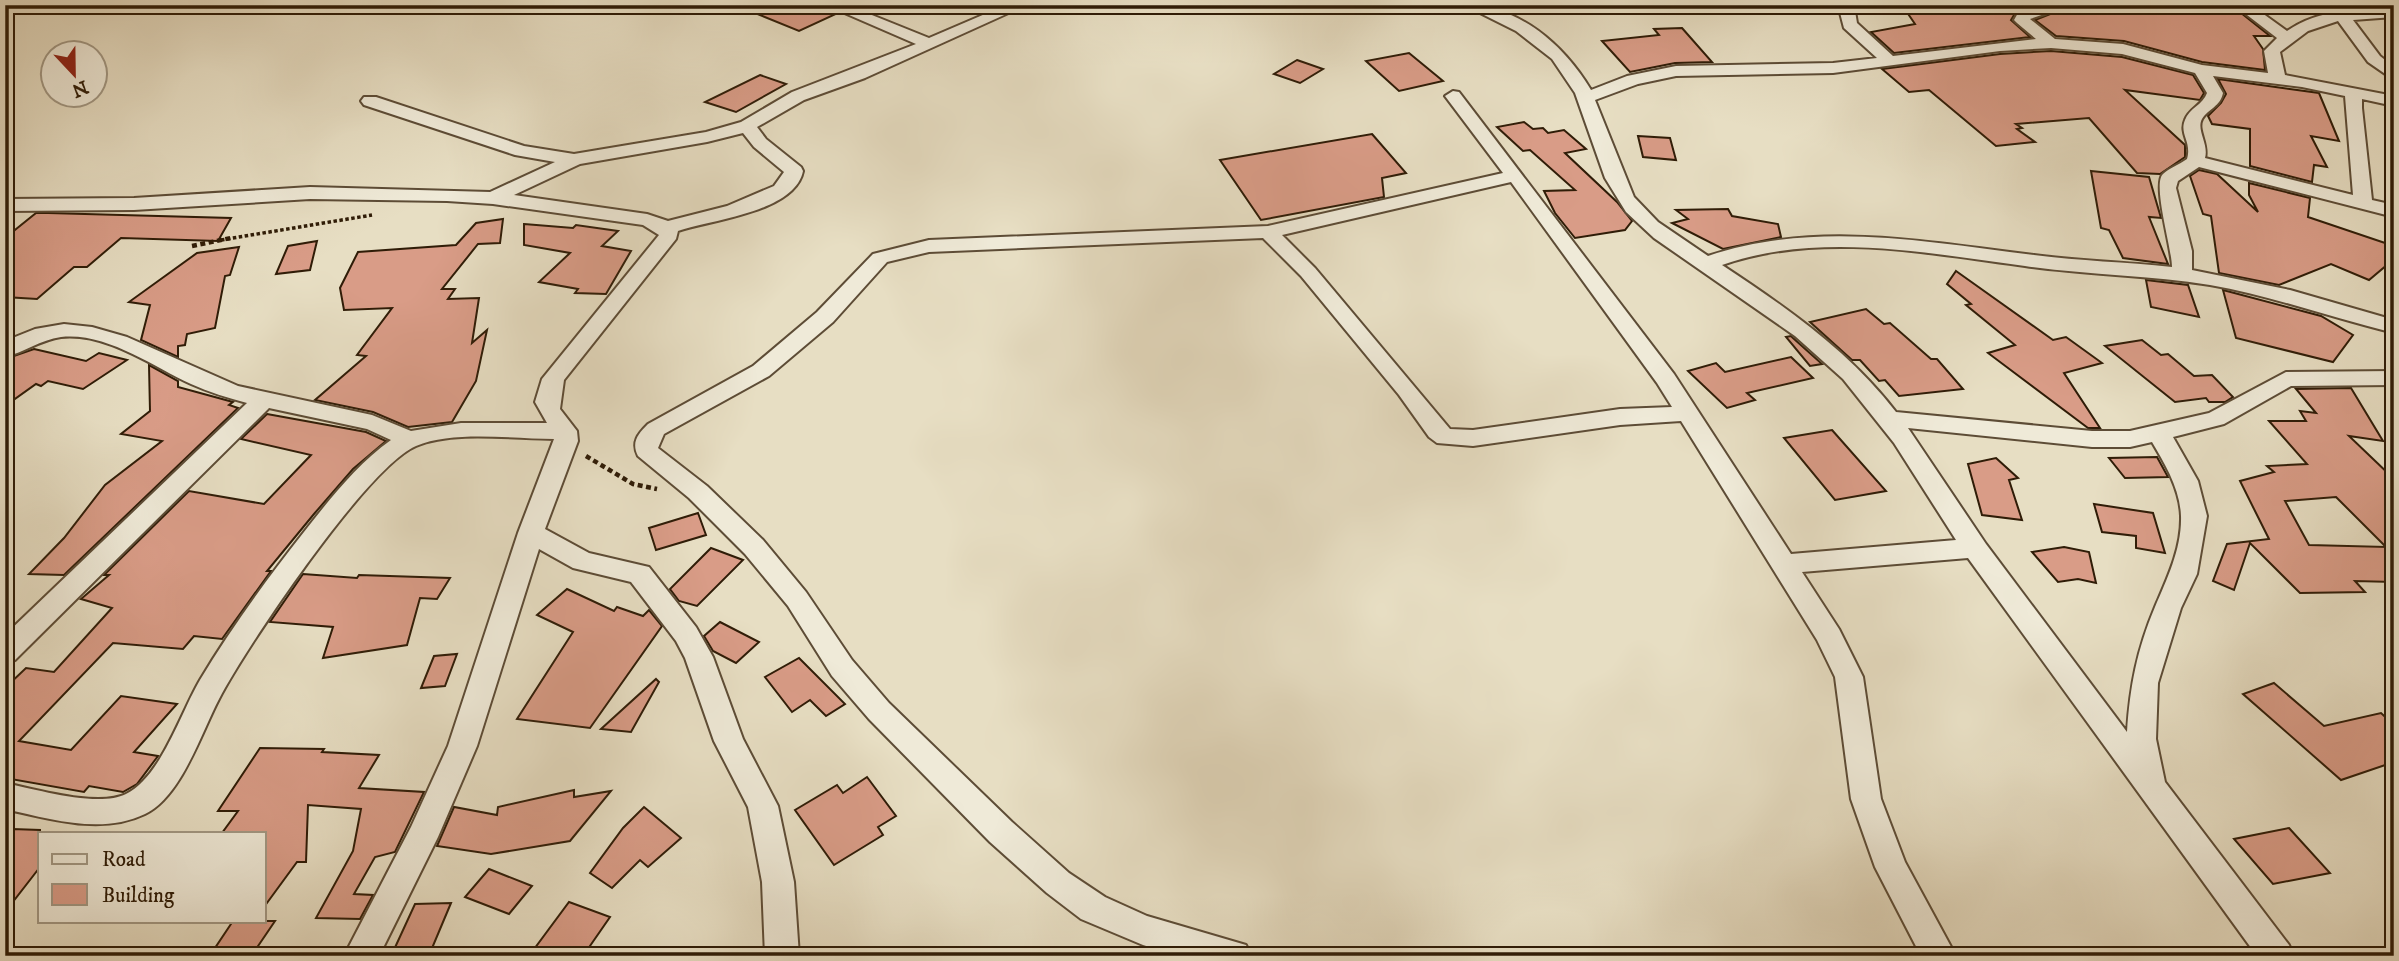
<svg xmlns="http://www.w3.org/2000/svg" width="2399" height="961" viewBox="0 0 2399 961" font-family="'IM FELL DW Pica',serif">
  <style>
    .building { fill: #d99c87; stroke: #2f1c07; stroke-width: 2; fill-rule: evenodd }
    .lines { fill: none; stroke-linecap: round; stroke-linejoin: round }
    .street-casing { stroke: #5d4c36; stroke-width: 4 }
    .path-far1 { stroke: #2f1c07; stroke-width: 3.5; stroke-dasharray: 3.5 2.5; stroke-linecap: butt }
    .path { stroke: #2f1c07; stroke-width: 4.5; stroke-dasharray: 5 3.5; stroke-linecap: butt }
    .street { fill: #efead8; fill-rule: evenodd }
  </style>
  <rect width="100%" height="100%" fill="#e7dec3"/>
  <filter id="stains"><feTurbulence type="fractalNoise" baseFrequency=".00286" numOctaves="4"/><feColorMatrix values="0 0 0 0 .2 0 0 0 0 .09 0 0 0 0 .02 0 0 0 .5 -.17"/></filter>
  <radialGradient id="worn" r=".72"><stop offset=".6" stop-color="#630" stop-opacity="0"/><stop offset="1" stop-color="#630" stop-opacity=".3"/></radialGradient>
  <g class="building">
    <polygon points="824,5 838,13 799,31 738,6"/>
    <polygon points="1902,5 2036,5 2017,10 2011,20 2030,37 1894,53 1871,32 1915,24"/>
    <polygon points="2073,5 2231,5 2270,36 2254,36 2263,49 2265,70 2202,62 2124,41 2056,36 2035,20"/>
    <polygon points="1682,28 1712,62 1675,63 1630,72 1602,41 1659,35 1654,29"/>
    <polygon points="2051,51 2122,57 2193,75 2204,93 2200,100 2125,90 2185,145 2185,157 2160,174 2137,173 2089,118 2016,124 2022,128 2017,129 2035,142 1996,146 1929,90 1909,92 1882,69 2000,54"/>
    <polygon points="1409,53 1443,81 1399,91 1366,61"/>
    <polygon points="1297,60 1323,69 1300,83 1274,74"/>
    <polygon points="760,75 786,84 736,112 705,102"/>
    <polygon points="2218,79 2319,93 2339,141 2311,136 2327,167 2314,165 2312,182 2250,166 2250,129 2212,124 2208,116 2221,103 2226,94"/>
    <polygon points="1524,122 1533,129 1543,128 1548,133 1564,130 1586,149 1565,153 1617,202 1632,221 1625,230 1575,238 1555,213 1544,191 1575,190 1530,150 1523,151 1497,127"/>
    <polygon points="1372,134 1406,173 1382,178 1384,197 1261,220 1220,160"/>
    <polygon points="1638,136 1670,138 1676,160 1643,157"/>
    <polygon points="2199,170 2217,174 2258,212 2249,195 2249,183 2310,198 2308,217 2394,246 2394,259 2369,280 2331,264 2279,285 2219,273 2211,216 2203,214 2190,176"/>
    <polygon points="2091,171 2149,177 2161,218 2149,217 2168,264 2123,258 2109,230 2101,228"/>
    <polygon points="1728,209 1732,216 1778,224 1781,237 1723,249 1672,223 1688,219 1676,210"/>
    <polygon points="36,213 48,213 231,218 218,241 121,238 87,267 74,267 37,299 5,297 5,238"/>
    <polygon points="503,219 500,243 478,244 442,289 455,289 448,299 479,298 472,343 487,330 476,381 452,422 408,427 373,412 315,400 366,356 357,355 392,308 344,310 340,288 358,252 456,245 476,223"/>
    <polygon points="524,224 573,228 576,225 618,231 602,246 631,251 606,294 575,293 578,289 539,282 570,253 524,245"/>
    <polygon points="317,241 310,270 276,274 288,246"/>
    <polygon points="239,247 230,275 225,276 215,328 187,334 185,345 178,346 178,357 141,340 150,305 129,302 197,253"/>
    <polygon points="1956,271 2053,340 2066,337 2102,363 2064,373 2100,428 2088,428 1988,353 2015,345 1966,305 1971,304 1947,284"/>
    <polygon points="2146,280 2188,285 2199,317 2151,307"/>
    <polygon points="2223,290 2321,316 2353,335 2333,362 2236,338"/>
    <polygon points="1866,309 1884,324 1890,323 1931,359 1937,359 1963,389 1899,396 1885,380 1879,381 1860,360 1852,360 1810,322"/>
    <polygon points="1791,336 1793,338 1822,364 1810,366 1786,337"/>
    <polygon points="2142,340 2161,355 2168,354 2194,376 2212,375 2233,397 2225,402 2209,402 2206,398 2175,402 2105,346"/>
    <polygon points="34,349 86,361 99,353 127,360 83,389 48,381 41,386 36,384 5,406 5,359"/>
    <polygon points="1791,357 1813,378 1747,393 1755,400 1727,408 1688,371 1716,363 1725,372"/>
    <polygon points="149,365 178,381 178,387 233,402 229,405 238,408 64,575 29,574 64,538 105,485 162,441 121,434 150,411"/>
    <path d="M2351 388 2383 441 2349 436 2394 479V582L2355 581 2365 592 2300 593 2250 543 2234 590 2213 581 2227 544 2269 539 2240 481 2274 472 2267 466 2307 464 2269 421H2306L2300 411 2316 413 2296 389ZM2336 497 2386 547 2309 545 2285 501Z"/>
    <polygon points="267,414 366,432 386,441 353,469 314,514 267,571 271,571 222,639 194,636 183,649 113,643 19,741 71,750 121,696 177,704 134,752 158,756 137,784 123,792 89,786 84,792 5,778 5,688 26,668 54,672 112,608 81,599 109,575 104,575 189,491 264,504 311,455 241,439"/>
    <polygon points="1832,430 1886,491 1835,500 1784,438"/>
    <polygon points="2157,457 2168,477 2125,478 2109,458"/>
    <polygon points="1996,458 2018,478 2009,480 2022,520 1982,515 1968,464"/>
    <polygon points="2094,504 2153,513 2165,553 2136,548 2136,536 2102,532"/>
    <polygon points="698,513 706,535 656,550 649,528"/>
    <polygon points="2064,547 2089,552 2096,583 2078,579 2058,582 2032,552"/>
    <polygon points="711,548 743,560 697,606 679,601 670,589"/>
    <polygon points="303,574 357,578 359,575 450,578 437,599 420,598 407,645 323,658 333,627 270,622"/>
    <polygon points="567,589 614,611 617,607 643,616 649,610 662,626 590,728 517,719 573,632 537,615"/>
    <polygon points="720,622 759,642 736,663 713,651 704,636"/>
    <polygon points="457,654 445,686 421,688 434,656"/>
    <polygon points="799,658 845,704 826,716 810,700 792,712 765,677"/>
    <polygon points="656,679 659,682 631,732 601,729"/>
    <polygon points="2274,683 2324,726 2381,713 2394,725 2394,762 2341,780 2243,694"/>
    <polygon points="260,748 324,749 322,752 379,755 359,788 424,792 395,852 375,857 354,894 373,895 360,919 316,918 353,851 361,809 308,805 306,862 297,862 264,907 264,833 222,833 238,811 218,811"/>
    <polygon points="867,777 896,816 878,827 883,835 834,865 795,810 837,785 843,793"/>
    <polygon points="574,790 574,797 611,791 570,841 491,854 437,846 454,807 497,815 498,807"/>
    <polygon points="644,807 681,838 648,867 640,860 612,888 590,873 623,828"/>
    <polygon points="2289,828 2330,873 2273,884 2234,839"/>
    <polygon points="12,829 40,830 40,867 5,912 5,837"/>
    <polygon points="489,869 532,886 509,914 465,897"/>
    <polygon points="569,902 610,917 583,956 529,956"/>
    <polygon points="451,903 430,953 392,954 415,904"/>
    <polygon points="233,921 275,921 254,952 215,948"/>
  </g>
  <g class="lines">
    <g class="street-casing">
      <g id="street">
        <path d="M826 5H847L929 38 1006 5H1026L865 78 804 100 757 127 766 139 801 167 803 171C795 212 711 220 678 231L676 239 564 380 560 409 577 431 578 441 545 529 589 553 649 567 696 627 713 657 743 739 778 806 794 882 799 956H765L762 882 748 807 714 741 685 658 676 641 631 582 573 568 539 549 477 746 438 837 379 956H344L411 827 448 746 518 533 554 439C514 439 453 430 416 446 367 467 246 647 219 699 201 733 181 797 145 814 102 835 50 819 5 809V783C35 789 98 808 126 794 161 777 181 712 200 680 231 628 267 579 304 532 330 499 357 464 391 440L367 429 269 408 15 660 5 663V635L247 403C228 398 209 392 191 384 152 366 106 332 61 337 40 340 25 352 5 357V341L35 329 64 324 92 327 127 337 238 386 372 415 411 431 461 423H547L535 402 542 379 659 235 643 225 493 204 447 201 310 199 134 210 5 211V199L134 198 310 187 490 192 555 162 515 155 364 105 361 101 364 97H376L524 146 574 154 706 132 741 122 792 92 916 44ZM743 133 754 147 784 172 774 186 727 206 668 221 647 214 514 195 580 164 707 142Z"/>
        <path d="M1464 5C1519 5 1564 45 1591 90L1627 76 1676 66 1833 63 1877 58 1844 28 1838 5H1854L1857 23 1893 56 2036 39 2017 23 2014 20 2018 13 2046 5H2071L2030 19 2055 39 2123 44 2202 65 2268 73 2264 51 2277 38 2234 5H2251L2287 31C2321 8 2355 11 2394 7V17L2353 20 2380 56 2394 67V80L2368 62 2338 21 2308 31 2280 52 2285 75 2394 96V106L2362 99V108L2372 200 2394 205V217L2199 167 2178 181 2176 188 2192 251V270L2290 290 2394 320V333C2332 318 2273 296 2210 285 2149 275 2087 275 2025 266 1926 253 1819 231 1722 265 1786 307 1849 351 1896 412L2092 431H2130L2209 413 2286 372 2394 371V385L2291 386 2224 424 2173 437 2198 481 2207 516 2197 574 2181 608 2158 683 2156 739 2165 782 2289 945 2294 956H2257L1968 558 1802 572 1839 629 1863 677 1881 799 1905 862 1956 956H1921L1875 867 1851 799 1835 677 1817 640 1681 421 1620 425 1473 446 1437 443 1429 437 1399 395 1301 276 1263 238 929 252 887 262 833 322 769 376 664 434 658 448 707 486 763 540 806 592 852 660 889 703 1012 822 1069 873 1105 897 1147 916 1246 945 1251 956H1178L1143 945 1081 919 1047 893 990 842 869 719 832 676 788 606 745 554 689 498 638 456C631 442 638 434 648 424L753 366 817 312 873 254 929 240 1268 226 1503 173 1445 96 1453 91 1459 92 1674 374 1791 554 1956 540 1894 443 1843 379 1795 336 1654 238 1626 212 1605 178 1575 93 1552 59 1516 31ZM2051 48 2122 54 2195 73 2207 93C2203 105 2189 108 2185 120 2179 134 2192 142 2187 159 2179 165 2169 168 2163 174 2152 184 2172 249 2172 267 2126 262 2080 261 2034 255 1925 242 1815 220 1708 256L1658 222 1634 197 1595 100 1638 84 1676 76 1833 73 2000 51ZM2213 76 2302 87 2345 96 2353 195 2205 158C2209 144 2196 130 2202 119 2209 108 2220 107 2223 93ZM1511 182 1657 383 1672 407 1620 409 1473 430 1450 429 1315 268 1282 235ZM1908 428 2092 447H2130L2152 442C2165 464 2180 489 2181 516 2182 548 2167 579 2155 607 2137 650 2130 686 2127 732L1986 544Z"/>
      </g>
    </g>
    <polyline class="path-far1" points="221,240 372,215"/>
    <g class="path">
      <polyline points="192,246 231,238"/>
      <polyline points="586,456 633,484 657,489"/>
    </g>
    <use href="#street" class="street"/>
  </g>
  <rect width="2399" height="961" fill="none" stroke="#e7dec3" stroke-width="28"/>
  <rect x="7" y="7" width="2385" height="947" fill="none" stroke="#2f1c07" stroke-width="3.5"/>
  <rect x="14" y="14" width="2371" height="933" fill="none" stroke="#2f1c07" stroke-width="2"/>
  <rect x="38" y="832" width="228" height="91" fill="#efead8" stroke="#a29884" stroke-width="2"/>
  <rect x="52" y="854" width="35" height="10" fill="#efead8" stroke="#a29884" stroke-width="2"/>
  <text x="102" y="866" font-size="21" fill="#2f1c07">Road</text>
  <rect x="52" y="884" width="35" height="21" fill="#d99c87" stroke="#a29884" stroke-width="2"/>
  <text x="102" y="902" font-size="21" fill="#2f1c07">Building</text>
  <g transform="translate(74 74) rotate(158)"><circle r="33" fill="#efead8" stroke="#a29884" stroke-width="2"/>
  <path d="M0-5L12 26L0 18L-12 26Z" fill="#8f2418"/>
  <text y="-10" font-size="19" font-weight="bold" text-anchor="middle" fill="#2f1c07">N</text>
  </g>
  <rect width="100%" height="100%" filter="url(#stains)"/>
  <rect width="100%" height="100%" fill="url(#worn)"/>
</svg>
